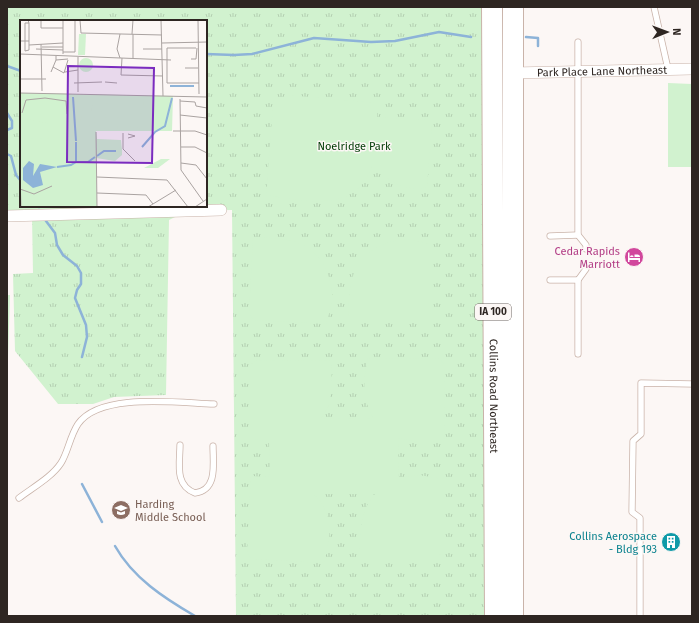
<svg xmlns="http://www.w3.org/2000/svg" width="699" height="623" viewBox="0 0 699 623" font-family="'Fira Sans',sans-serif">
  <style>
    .grass { fill: url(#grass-tufts); fill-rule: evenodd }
    .pitch { fill: #d1f2cf }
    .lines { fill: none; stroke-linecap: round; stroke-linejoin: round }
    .stream { stroke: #8db3d8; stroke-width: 2.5 }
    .lane-casing { stroke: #c9b3a9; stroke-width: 7 }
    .street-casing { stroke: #c9b3a9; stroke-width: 12 }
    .highway-casing { stroke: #c9b3a9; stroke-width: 22 }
    .lane { stroke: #fff; stroke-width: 5.5 }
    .street { stroke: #fff; stroke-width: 11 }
    .highway { stroke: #fff; stroke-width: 20 }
    .labels { text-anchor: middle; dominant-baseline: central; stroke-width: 3; stroke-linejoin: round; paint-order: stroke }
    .shield { fill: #fcf7f5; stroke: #6c6561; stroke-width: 1 }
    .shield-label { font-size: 10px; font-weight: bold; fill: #2e2622 }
    .street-label { font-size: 11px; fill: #2e2622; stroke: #fcf7f5 }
    .park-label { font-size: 11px; fill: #023b06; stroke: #fcf7f5 }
    .hotel-label { font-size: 11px; fill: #b23c85; stroke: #fcf7f5; text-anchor: end }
    .education-label { font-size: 11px; fill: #785e54; stroke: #fcf7f5; text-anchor: start }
    .culture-label { font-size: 11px; fill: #0d838f; stroke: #fcf7f5; text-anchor: end }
    .inset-river { fill: none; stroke: #8db3d8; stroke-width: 2 }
    .inset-road { fill: none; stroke: #aaa3a1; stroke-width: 1 }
    .view { fill: #7b2cbf; fill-opacity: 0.15; stroke: #7b2cbf; stroke-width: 2 }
    .inset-edge { fill: none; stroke: #2e2622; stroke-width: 2 }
  </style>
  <defs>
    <pattern id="grass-tufts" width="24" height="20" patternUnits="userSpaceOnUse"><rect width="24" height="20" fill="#d1f2cf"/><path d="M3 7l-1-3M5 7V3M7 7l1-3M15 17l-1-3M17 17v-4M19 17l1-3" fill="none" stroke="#b4cfb1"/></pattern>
  </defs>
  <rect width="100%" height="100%" fill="#fcf7f5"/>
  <path class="grass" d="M7 7H492L495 616H236L232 210 187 211 169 220 166 395 114 397 93 404H58L15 351 13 274 33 273 32 216H7ZM21 21H206V206H21Z"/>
  <g class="pitch">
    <polygon points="668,83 692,84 692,167 668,167"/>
    <path d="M286 95 377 103V117L427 120 432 126 427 187C405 193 388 180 372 166 356 214 304 201 266 195L273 105Z"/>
    <path d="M253 237C268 238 282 238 296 242 320 250 334 277 332 301 331 308 328 317 326 324L254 320 249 314Z"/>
    <path d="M408 239 431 244V316L425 322H348C348 275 354 245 408 239Z"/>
    <polygon points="7,295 10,295 8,357 7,357"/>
    <path d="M368 358 440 359 445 365 444 442H418L398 438 399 478 419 475 443 479V552L437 557H360C360 535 359 511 375 494H314C316 497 319 500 322 504 334 522 329 543 324 563L252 559 247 553 251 476 270 477 269 442 249 438V366L255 361 331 360 332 386 329 405 321 419 373 418C362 398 363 380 368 358Z"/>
  </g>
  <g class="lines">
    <g class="stream">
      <polyline points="526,37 538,38 538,46"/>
      <polyline points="206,54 234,55 252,54 314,38 371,42 395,41 439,32 471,37"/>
      <polyline points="7,66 21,71"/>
      <polyline points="7,113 12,121 12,128 7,130"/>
      <polyline points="7,154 11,156 16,175 21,181"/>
      <polyline points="38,206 39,207"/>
      <polyline points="46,221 55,233 57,245 63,255 77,266 81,273 81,284 77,290 75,298 86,325 87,337 82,357"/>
      <polyline points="82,484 102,522"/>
      <path d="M115 546C133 578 164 598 195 616"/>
    </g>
    <g class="lane-casing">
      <g id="lane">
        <polyline points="654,7 668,69"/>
        <polyline points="578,42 578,235 586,245 586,249"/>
        <polyline points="550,236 578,235"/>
        <polyline points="550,280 578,280"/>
        <polyline points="578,354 578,280 586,269 586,266"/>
        <path d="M180 445C180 463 174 485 195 493 218 490 213 464 213 446"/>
        <path d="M19 498C32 488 52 477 61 463 68 452 70 436 78 424 100 392 179 403 214 404"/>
        <polyline points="640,616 640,518 632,512 633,441 641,434 641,383 692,384"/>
      </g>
    </g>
    <g class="street-casing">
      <g id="street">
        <path id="s1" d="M513 73 692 69"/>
        <polyline points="7,216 221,210"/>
      </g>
    </g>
    <g class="highway-casing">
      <g id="highway">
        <path id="s2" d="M492 7 495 616"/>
        <polyline points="513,7 513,616"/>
      </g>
    </g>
    <use href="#lane" class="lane"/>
    <use href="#street" class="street"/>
    <use href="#highway" class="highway"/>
  </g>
  <defs>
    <g id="hotel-disc" transform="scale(1)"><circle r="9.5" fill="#d1479c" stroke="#fcf7f5"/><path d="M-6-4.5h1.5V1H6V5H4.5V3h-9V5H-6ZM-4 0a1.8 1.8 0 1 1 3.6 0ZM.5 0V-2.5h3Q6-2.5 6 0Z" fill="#fff"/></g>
    <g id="school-disc" transform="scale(1)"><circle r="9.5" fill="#8d6e63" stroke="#fcf7f5"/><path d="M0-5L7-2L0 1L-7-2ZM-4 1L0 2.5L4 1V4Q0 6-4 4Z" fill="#fff"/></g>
    <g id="building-disc" transform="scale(1)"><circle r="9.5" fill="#0f9aa8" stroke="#fcf7f5"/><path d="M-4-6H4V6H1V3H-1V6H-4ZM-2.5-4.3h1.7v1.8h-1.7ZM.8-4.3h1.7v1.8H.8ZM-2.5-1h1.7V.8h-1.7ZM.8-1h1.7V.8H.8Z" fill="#fff"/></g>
  </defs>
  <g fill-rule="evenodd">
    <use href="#hotel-disc" x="634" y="257"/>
    <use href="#school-disc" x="121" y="510"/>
    <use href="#building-disc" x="671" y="542"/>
  </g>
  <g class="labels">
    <rect class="shield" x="475" y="304" width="36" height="16" rx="3"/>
    <g class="shield-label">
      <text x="493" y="312">IA 100</text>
    </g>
    <g class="street-label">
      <text stroke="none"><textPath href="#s1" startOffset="89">Park Place Lane Northeast</textPath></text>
      <text stroke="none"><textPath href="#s2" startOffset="389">Collins Road Northeast</textPath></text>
    </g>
    <g class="park-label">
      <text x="354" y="146">Noelridge Park</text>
    </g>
    <g class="hotel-label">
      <text x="620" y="251">Cedar Rapids<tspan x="620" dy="13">Marriott</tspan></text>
    </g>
    <g class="education-label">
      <text x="135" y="504">Harding<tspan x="135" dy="13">Middle School</tspan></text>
    </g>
    <g class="culture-label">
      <text x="657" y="536">Collins Aerospace<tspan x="657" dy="13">- Bldg 193</tspan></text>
    </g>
  </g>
  <g transform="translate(20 20)">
    <rect width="187" height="187" fill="#fcf7f5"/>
    <path d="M0 73 153 76 152 111H76L77 119 101 120 102 130V135L95 141 76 138 77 187H1ZM141 139H150L138 148H124Z" fill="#d1f2cf"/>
    <path d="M59 14H66L65 35H58Z" fill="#d1f2cf"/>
    <path d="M6 99 27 103 29 119 4 118Z" fill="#d1f2cf"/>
    <path d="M59 45a7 7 0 1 1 14 0a7 7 0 1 1-14 0ZM98 82H108V88H113L114 82H123L124 94 115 92V99H125L124 109 108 106 107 109H98L97 97 105 98V92H97ZM81 89a6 6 0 1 1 12 0a6 6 0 1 1-12 0ZM64 84H73L71 91 75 97 74 106 60 103ZM80 103a6 6 0 1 1 12 0a6 6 0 1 1-12 0Z" fill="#d1f2cf"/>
    <path d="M9 141 14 144 13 156 20 144 37 147 20 152 23 165 13 168 3 160V148Z" fill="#8db3d8"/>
    <path class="inset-river" d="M150 66H174M53 77 56 121M56 122V141M122 127 135 112 145 106 152 78M77 136 84 131H96M37 147 51 145 56 142H68L75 137"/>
    <path class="inset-road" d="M8 0 9 3H5V31L9 30V25M21 0V8H43M60 0 61 13 142 15M141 0 143 76M178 0 179 74M112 14 113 0M0 21H9V25L43 23M9 21V3M142 23 187 22M21 24 22 71M22 27H43M16 29 43 30M123 29H142M43 32H55V0M0 34 151 40M43 34V0M36 36V40L48 39M58 37V72M100 38 97 29 100 14M102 38 101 55 143 56M113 38V14M171 39H176L177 28M33 47 44 53 48 40M165 48H178M31 52 36 40M45 52 58 50M0 59H26M85 62 97 63M54 63 82 62M147 63V28H176M147 63H179M0 73 187 77M160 79 161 150 183 181M160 81 175 82 176 86 187 88M2 93 6 80 25 78 46 81 47 94M160 95 187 98M153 111H175L187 115M76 112 77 187M103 113V129L115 141M108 118 115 116 108 114M161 127H175L187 133M161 143 176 145 187 159M77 157 147 160 168 187M0 158 1 187M0 169 14 174 32 166M77 173 126 175 133 184M128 187 156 170M175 187 187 179"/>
    <path class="view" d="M48 46 134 48 132 143 47 142Z"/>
    <rect width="187" height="187" class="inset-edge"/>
  </g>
  <rect width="699" height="623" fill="none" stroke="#2e2622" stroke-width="16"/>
  <g transform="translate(667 32) rotate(89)" stroke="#fcf7f5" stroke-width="3" paint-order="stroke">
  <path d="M0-3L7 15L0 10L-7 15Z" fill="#2e2622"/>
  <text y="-6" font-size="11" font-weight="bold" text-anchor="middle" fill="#2e2622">N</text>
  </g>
</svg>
